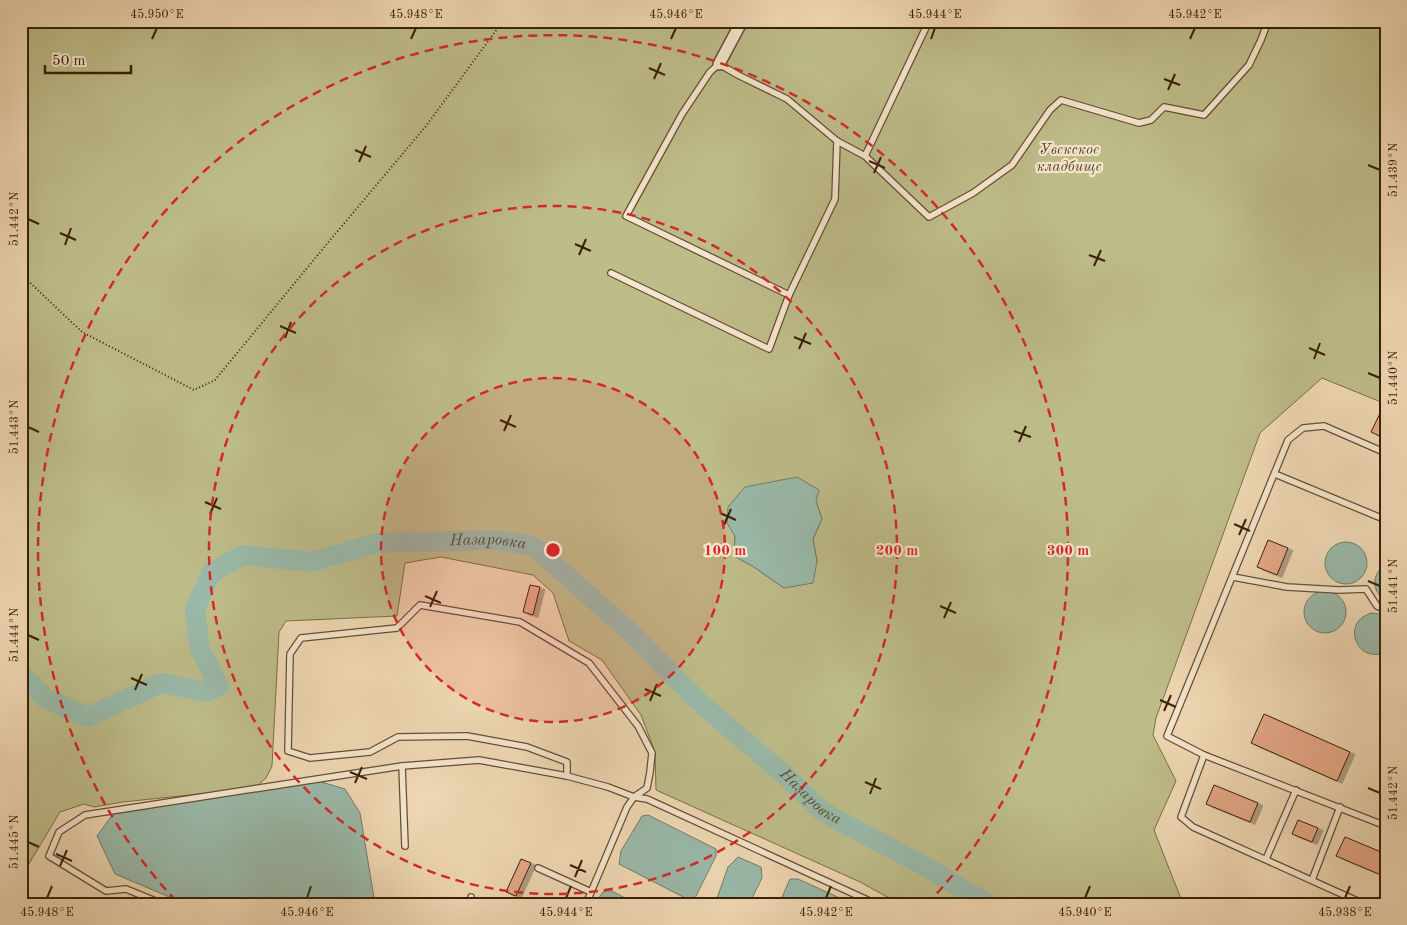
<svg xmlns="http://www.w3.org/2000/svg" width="1407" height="925" viewBox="0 0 1407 925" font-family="'Old Standard TT',serif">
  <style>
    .green { fill: #bebd8a; stroke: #7c6e48; fill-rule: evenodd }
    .water { fill: #9abaaa; stroke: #737c68 }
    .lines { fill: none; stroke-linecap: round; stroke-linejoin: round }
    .river { stroke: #9abaaa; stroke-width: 20 }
    .building { fill: #e7a989; stroke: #392006; filter: url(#shadow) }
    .service-casing { stroke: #664e32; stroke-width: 8 }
    .minor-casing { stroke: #664e32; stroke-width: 14 }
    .path { stroke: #392006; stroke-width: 2; stroke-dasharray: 1 2.5; stroke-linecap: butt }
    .service { stroke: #f5e6ce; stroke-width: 5.5 }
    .minor { stroke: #f5e6ce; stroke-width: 11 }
    .ticks { fill: none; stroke: #392006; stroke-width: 2 }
    .ring { fill: none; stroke: #d62828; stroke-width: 2.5; stroke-dasharray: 9 6 }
    .labels { text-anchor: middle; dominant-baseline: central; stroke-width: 4.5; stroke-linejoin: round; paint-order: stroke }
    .park-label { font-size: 15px; font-style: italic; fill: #5a4727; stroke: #f5e6ce }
    .water-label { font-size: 16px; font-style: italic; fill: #564e37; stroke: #f5e6ce }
    .centre { fill: #d62828; stroke: #f5e6ce; stroke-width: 2.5 }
    .ring-label { font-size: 15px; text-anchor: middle; font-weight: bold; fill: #d62828; stroke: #f5e6ce; stroke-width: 4.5; stroke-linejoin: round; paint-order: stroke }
    .neatline { fill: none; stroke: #392006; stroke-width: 2 }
    .ticks-label { font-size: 12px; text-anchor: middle; fill: #392006 }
  </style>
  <defs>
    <filter id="shadow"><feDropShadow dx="5" dy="2.5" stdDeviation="0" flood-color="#0004"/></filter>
  </defs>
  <rect width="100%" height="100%" fill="#efd8b4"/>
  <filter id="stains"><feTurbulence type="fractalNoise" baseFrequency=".004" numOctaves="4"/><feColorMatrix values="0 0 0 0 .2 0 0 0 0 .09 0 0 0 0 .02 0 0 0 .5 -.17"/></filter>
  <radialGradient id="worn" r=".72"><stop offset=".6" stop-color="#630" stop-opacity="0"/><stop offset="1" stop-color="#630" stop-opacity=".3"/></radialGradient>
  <path class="green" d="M21 21H1386V404L1322 378 1260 433 1156 718 1153 735 1176 781 1154 830 1183 904H900L860 882 656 790 655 752 641 715 602 660 569 641 553 593 533 575 441 557 405 563 397 616 286 621 279 632 272 766 266 778 255 788 123 802 94 807 84 804 60 812 21 877ZM816 501 822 519 813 539 817 561 784 588 754 567 734 556 735 535Z"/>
  <g class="water">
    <polygon points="797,477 819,490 816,501 822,519 813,539 817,561 813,583 784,588 754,567 734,556 735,536 727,523 728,507 745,487"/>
    <circle cx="1346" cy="563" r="21"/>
    <path d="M1386 564V601C1371 591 1371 574 1386 564Z"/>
    <circle cx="1325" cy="612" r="21"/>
    <path d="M1372 613 1386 615V652C1356 665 1340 621 1372 613Z"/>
    <polygon points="318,781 345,789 360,813 375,904 186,904 115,874 97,836 113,814"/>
    <polygon points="648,815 716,849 716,856 693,902 619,864 621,851 642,816"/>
    <polygon points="738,857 761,867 762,878 749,904 715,904 728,867"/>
    <polygon points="790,879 798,879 853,904 779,904"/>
    <polygon points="604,891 612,891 636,904 598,904 597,900"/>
  </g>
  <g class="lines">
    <path class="river" id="s1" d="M21 674 46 699 88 717 161 683 206 692 219 686 200 649 195 609 211 573 243 555 311 562 377 543 496 540 533 546 627 629 699 702 786 776 823 812 926 867 988 904"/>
  </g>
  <g class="building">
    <polygon points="1386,401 1386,439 1371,432"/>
    <polygon points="1268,540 1288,548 1277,575 1257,567"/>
    <polygon points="530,585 540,587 533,615 523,612"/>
    <polygon points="1264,714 1350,752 1337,781 1251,743"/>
    <polygon points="1214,785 1258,803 1250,822 1206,804"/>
    <polygon points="1298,820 1318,828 1312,842 1292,834"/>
    <polygon points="1345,837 1386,854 1386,877 1336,856"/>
    <polygon points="521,859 531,863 516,896 506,892"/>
  </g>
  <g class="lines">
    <g class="service-casing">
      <g id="service">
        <polyline points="865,156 929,21"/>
        <polyline points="611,273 769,349 789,295 835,199 837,141"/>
        <polyline points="789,295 626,216 682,114 710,72 719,64 738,75 787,99 837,141 865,156 929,217 973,193 1012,165 1050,110 1061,100 1139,123 1151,120 1164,107 1204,115 1249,65 1261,40 1268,21"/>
        <polyline points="1386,453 1324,426 1303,428 1288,440 1167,736 1204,755 1386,826"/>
        <polyline points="1275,474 1386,520"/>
        <polyline points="1233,577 1287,587 1339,590 1366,589 1377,606 1386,610"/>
        <polyline points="1204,755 1181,817 1193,827 1364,904"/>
        <polyline points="402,766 405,846"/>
        <polyline points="567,776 567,762 527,747 467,736 398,737 370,752 310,758 288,751 290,654 301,638 397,628 420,605 520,622 589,663 638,726 652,753 650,772 647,788 634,797 627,807 586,904"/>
        <polyline points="1266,859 1296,790"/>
        <polyline points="538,868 591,892"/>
        <polyline points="1312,880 1340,807"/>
        <polyline points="163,904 126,889 106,891 49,856 59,832 85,815 402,766 479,760 567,776 608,787 634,797 647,799 876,904"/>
        <polyline points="469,904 471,897"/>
        <polyline points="1381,904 1386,890"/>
      </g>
    </g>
    <g class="minor-casing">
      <polyline id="minor" points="719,64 742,21"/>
    </g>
    <polyline class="path" points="21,223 24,237 24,277 82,332 194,390 215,380 326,245 426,126 503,21"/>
    <use href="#service" class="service"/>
    <use href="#minor" class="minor"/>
  </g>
  <path class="ticks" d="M152 39 157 28M411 39 416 28M671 39 676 28M931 39 935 28M1190 39 1195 28M649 68 665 75M654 79 661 63M1164 79 1180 85M1168 90 1175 74M355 150 371 157M869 161 885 168M359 162 366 146M1368 165 1380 170M874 173 881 157M28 219 39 224M60 233 76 240M575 244 591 251M65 245 71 228M579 255 586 239M1089 255 1105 261M1094 266 1101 250M280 326 296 333M794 337 811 344M285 338 291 322M1309 348 1325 355M799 349 806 333M1314 359 1320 343M1368 373 1380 378M500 420 516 427M28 427 39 432M504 431 511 415M1014 431 1031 437M1019 442 1026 426M205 502 221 509M720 513 736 520M210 514 217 498M1234 524 1250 531M724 525 731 509M1239 535 1246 519M1368 581 1380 586M425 596 441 603M940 606 956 613M430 607 437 591M944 618 951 602M28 635 39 640M131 678 147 685M645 689 661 696M135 690 142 674M1160 700 1176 707M650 701 657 684M1164 711 1171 695M350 772 367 779M865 782 881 789M355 783 362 767M1368 788 1380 793M870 794 876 778M28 842 39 847M56 854 72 861M570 865 586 872M60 866 67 850M575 877 582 860M47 898 52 886M307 898 311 886M566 898 571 886M826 898 831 886M1085 898 1090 886M1345 898 1350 886"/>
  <circle cx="553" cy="550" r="172" fill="#d62828" fill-opacity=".12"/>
  <g class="ring">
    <circle cx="553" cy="550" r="172"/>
    <circle cx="553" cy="550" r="344"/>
    <path d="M176 901A515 515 0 1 1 930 901"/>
  </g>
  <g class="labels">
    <g class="park-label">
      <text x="1069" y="150">Увекское<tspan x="1069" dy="17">кладбище</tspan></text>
    </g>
    <g class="water-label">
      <text stroke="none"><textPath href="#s1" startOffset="628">Назаровка</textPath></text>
      <text stroke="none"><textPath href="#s1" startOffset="1048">Назаровка</textPath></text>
    </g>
  </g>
  <circle cx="553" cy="550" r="8" class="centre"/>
  <g class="ring-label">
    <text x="725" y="555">100 m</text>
    <text x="897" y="555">200 m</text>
    <text x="1068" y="555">300 m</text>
  </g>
  <rect width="1407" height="925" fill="none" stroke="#efd8b4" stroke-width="55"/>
  <path d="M45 65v8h86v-8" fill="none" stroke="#392006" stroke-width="2.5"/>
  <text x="52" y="65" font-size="15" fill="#392006" stroke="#f5e6ce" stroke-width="4" paint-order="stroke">50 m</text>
  <rect x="28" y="28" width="1352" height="870" class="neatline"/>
  <g class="ticks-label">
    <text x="157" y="18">45.950°E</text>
    <text x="416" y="18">45.948°E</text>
    <text x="676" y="18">45.946°E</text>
    <text x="935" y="18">45.944°E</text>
    <text x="1195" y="18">45.942°E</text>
    <text transform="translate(1393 170) rotate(-90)" y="4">51.439°N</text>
    <text transform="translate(14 219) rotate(-90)" y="4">51.442°N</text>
    <text transform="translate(1393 378) rotate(-90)" y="4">51.440°N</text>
    <text transform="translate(14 427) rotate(-90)" y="4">51.443°N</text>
    <text transform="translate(1393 586) rotate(-90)" y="4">51.441°N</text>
    <text transform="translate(14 635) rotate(-90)" y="4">51.444°N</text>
    <text transform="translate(1393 793) rotate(-90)" y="4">51.442°N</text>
    <text transform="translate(14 842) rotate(-90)" y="4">51.445°N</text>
    <text x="47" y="916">45.948°E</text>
    <text x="307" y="916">45.946°E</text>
    <text x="566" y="916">45.944°E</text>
    <text x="826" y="916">45.942°E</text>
    <text x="1085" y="916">45.940°E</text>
    <text x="1345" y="916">45.938°E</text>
  </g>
  <rect width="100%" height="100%" filter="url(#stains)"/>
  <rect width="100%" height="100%" fill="url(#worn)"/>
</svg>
